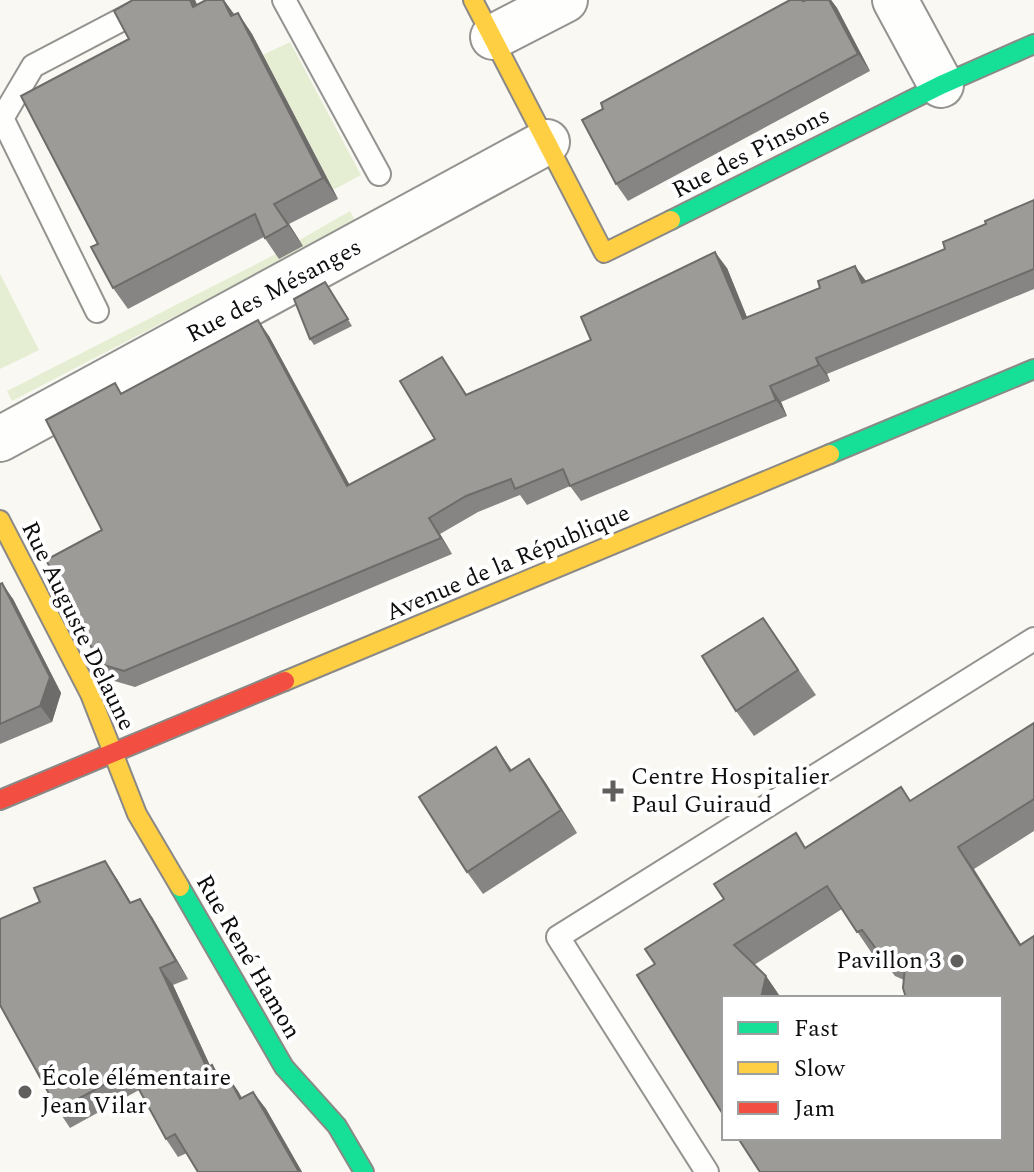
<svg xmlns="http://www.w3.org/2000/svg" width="1034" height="1172" viewBox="0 0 1034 1172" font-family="Spectral,serif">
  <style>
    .grass { fill: #e5eed3 }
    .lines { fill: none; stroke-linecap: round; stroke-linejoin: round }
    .lane-casing { stroke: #949390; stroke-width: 26 }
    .street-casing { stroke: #949390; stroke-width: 48 }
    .fast-casing { stroke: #8a8987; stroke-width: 22 }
    .slow-casing { stroke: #8a8987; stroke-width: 22 }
    .jam-casing { stroke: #8a8987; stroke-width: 22 }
    .lane { stroke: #fefefd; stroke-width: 22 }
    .street { stroke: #fefefd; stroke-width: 44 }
    .fast { stroke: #16e098; stroke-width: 18 }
    .slow { stroke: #ffcf43; stroke-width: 18 }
    .jam { stroke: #f24e42; stroke-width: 18 }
    .wall { fill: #878583 }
    .shaded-wall { fill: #6e6c6a }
    .building { fill: #9d9b98; stroke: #6e6c6a; stroke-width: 2 }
    .poi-dot { fill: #605f5d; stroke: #fff; stroke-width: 3 }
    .labels { text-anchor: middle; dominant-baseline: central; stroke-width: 8; stroke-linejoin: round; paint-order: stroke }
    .street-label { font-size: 24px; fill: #0d0d0d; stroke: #fff }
    .poi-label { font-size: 24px; fill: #0d0d0d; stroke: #fff; text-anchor: start }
  </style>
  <rect width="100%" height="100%" fill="#faf8f2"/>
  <g class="grass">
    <polygon points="290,42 361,175 333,190 263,55"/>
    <polygon points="350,211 356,222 12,401 7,391 270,257"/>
    <polygon points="0,274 39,350 0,369"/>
  </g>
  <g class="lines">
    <g class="lane-casing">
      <g id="lane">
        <polyline points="284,0 379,174"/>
        <polyline points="3,120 97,311"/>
        <polyline points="0,122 33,66 159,0"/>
        <polyline points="707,1172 558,937 1034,639"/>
      </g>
    </g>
    <g class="street-casing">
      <g id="street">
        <polyline points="895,0 941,85"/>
        <polyline points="493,37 565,0"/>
        <polyline points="0,439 547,142"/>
      </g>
    </g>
    <g class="fast-casing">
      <g id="fast">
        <polyline points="671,220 941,85 1034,44"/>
        <polyline points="830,454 1034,369"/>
        <polyline points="180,887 284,1067 337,1126 364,1172"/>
      </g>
    </g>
    <g class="slow-casing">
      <g id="slow">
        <polyline points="473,0 604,253 671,220"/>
        <polyline points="0,520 90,694 137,814 180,887"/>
        <polyline points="285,681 830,454"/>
      </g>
    </g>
    <g class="jam-casing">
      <polyline id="jam" points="0,800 285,681"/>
    </g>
    <use href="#lane" class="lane"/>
    <use href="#street" class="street"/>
    <use href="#fast" class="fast"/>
    <use href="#slow" class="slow"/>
    <use href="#jam" class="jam"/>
  </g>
  <g class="wall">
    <polygon points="133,0 195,0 197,5 234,14 238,13 252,34 338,199 289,224 303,246 279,259 264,237 128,309 113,288 129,39"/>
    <polygon points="806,0 831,0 837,8 870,71 628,201 616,184"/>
    <polygon points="1034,200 1034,289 827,374 830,381 781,402 787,416 581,501 570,486 527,505 520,495 478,512 440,534 452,554 135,687 111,680 100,664 123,393 269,336 349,485 435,439 453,373 467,395 591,340 727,268 747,317 866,282 945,249 986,224"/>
    <polygon points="325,282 352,326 314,345 310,339"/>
    <polygon points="0,584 13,599 61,693 52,722 0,744"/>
    <polygon points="763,618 816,695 754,736 736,711"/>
    <polygon points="1034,723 1034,831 974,869 1000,1138 904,980 895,976 877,952 873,955 842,909 754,965 766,976 781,998 724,998 655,964"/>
    <polygon points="496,747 512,770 529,759 545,782 577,833 483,894 467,872"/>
    <polygon points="117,879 131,903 152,917 188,979 173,985 210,1066 212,1065 220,1076 238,1091 242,1098 253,1092 266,1109 302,1172 198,1172 187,1153 178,1157 166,1139 139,1090 70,1128 58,1110"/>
  </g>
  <g class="shaded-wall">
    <polygon points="190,0 195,0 208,28 193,7"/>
    <polygon points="223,0 224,0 234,14 231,16"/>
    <polygon points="829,0 831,0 837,8 870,71 858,54"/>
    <polygon points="238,13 252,34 338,199 323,178"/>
    <polygon points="274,204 289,224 303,246 288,225"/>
    <polygon points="715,252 727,268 754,335 743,319"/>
    <polygon points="855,266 866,281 862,283"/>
    <polygon points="258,320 269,336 359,502 347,486"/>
    <polygon points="816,358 827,374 830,381 819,365"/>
    <polygon points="770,386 781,402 787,416 776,400"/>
    <polygon points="429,518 440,534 452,554 441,538"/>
    <polygon points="2,583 13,599 61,693 52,722 40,706"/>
    <polygon points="529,759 545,782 577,833 561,810"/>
    <polygon points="958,847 974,869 1034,965 1020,945"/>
    <polygon points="105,861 117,879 142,921 130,903"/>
    <polygon points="140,899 152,917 188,979 176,961"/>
    <polygon points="160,968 173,985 219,1085 207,1068"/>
    <polygon points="766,976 781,998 761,998"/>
    <polygon points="226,1073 238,1091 252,1117 240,1099"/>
    <polygon points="253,1092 266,1109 302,1172 299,1172"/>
  </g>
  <g class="building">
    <polygon points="133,0 190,0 193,7 206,0 223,0 231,16 238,13 323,178 274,204 288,225 265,238 255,214 113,288 91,247 98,244 21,96 129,39 114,11"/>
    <polygon points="790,0 803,0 803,1 806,0 829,0 858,54 616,184 582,120 603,109 601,103"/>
    <polygon points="1034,200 1034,269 816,358 819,365 770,386 776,400 570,486 563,469 515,489 511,479 466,496 429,518 441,538 124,671 100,664 46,560 102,530 46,420 115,383 121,394 258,320 347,486 435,439 400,381 442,357 466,395 591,340 581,317 715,252 743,319 820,288 818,281 855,266 862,283 904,266 945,249 943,242 986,224 985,221"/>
    <polygon points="325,282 348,319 310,339 294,299"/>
    <polygon points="2,583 50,677 40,706 0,724 0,584"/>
    <polygon points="763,618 798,670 736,711 702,656"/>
    <polygon points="1034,723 1034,799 958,847 1020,945 1034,936 1034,1172 760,1172 738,1138 1000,1138 1000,998 906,998 903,988 905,967 880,954 862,930 857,932 827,886 734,945 766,976 761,998 724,998 724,1116 637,975 655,964 645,949 724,899 714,884 796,833 805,848 901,787 910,801"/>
    <polygon points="496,747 510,771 529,759 561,810 467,872 419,797"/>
    <polygon points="105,861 130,903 140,899 176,961 160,968 207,1068 212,1065 218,1077 226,1073 240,1099 253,1092 299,1172 198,1172 175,1134 166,1139 129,1071 58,1110 0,1005 0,919 40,902 34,888"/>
  </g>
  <g class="poi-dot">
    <path d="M609 779h8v8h8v8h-8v8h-8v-8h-8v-8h8z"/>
    <circle cx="957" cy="961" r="8"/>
    <circle cx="25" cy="1092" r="8"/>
  </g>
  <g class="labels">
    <g class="street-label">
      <text transform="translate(751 153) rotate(-27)">Rue des Pinsons</text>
      <text transform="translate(274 291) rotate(-28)">Rue des Mésanges</text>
      <text transform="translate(508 563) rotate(-23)">Avenue de la République</text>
      <text transform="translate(78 626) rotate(64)">Rue Auguste Delaune</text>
      <text transform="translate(248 957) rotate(60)">Rue René Hamon</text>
    </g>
    <g class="poi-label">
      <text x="631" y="777">Centre Hospitalier<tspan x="631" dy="28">Paul Guiraud</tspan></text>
      <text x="941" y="961" text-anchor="end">Pavillon 3</text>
      <text x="41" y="1078">École élémentaire<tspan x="41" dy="28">Jean Vilar</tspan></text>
    </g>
  </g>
  <rect x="722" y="996" width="280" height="144" fill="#ffffff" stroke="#9e9e9e" stroke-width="2"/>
  <rect x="738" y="1022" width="40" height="12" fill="#16e098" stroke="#9e9e9e" stroke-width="2"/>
  <text x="794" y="1036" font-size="24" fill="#0d0d0d">Fast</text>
  <rect x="738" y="1062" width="40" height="12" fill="#ffcf43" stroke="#9e9e9e" stroke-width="2"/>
  <text x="794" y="1076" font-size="24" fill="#0d0d0d">Slow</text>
  <rect x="738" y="1102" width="40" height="12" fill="#f24e42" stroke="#9e9e9e" stroke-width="2"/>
  <text x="794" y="1116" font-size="24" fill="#0d0d0d">Jam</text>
</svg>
